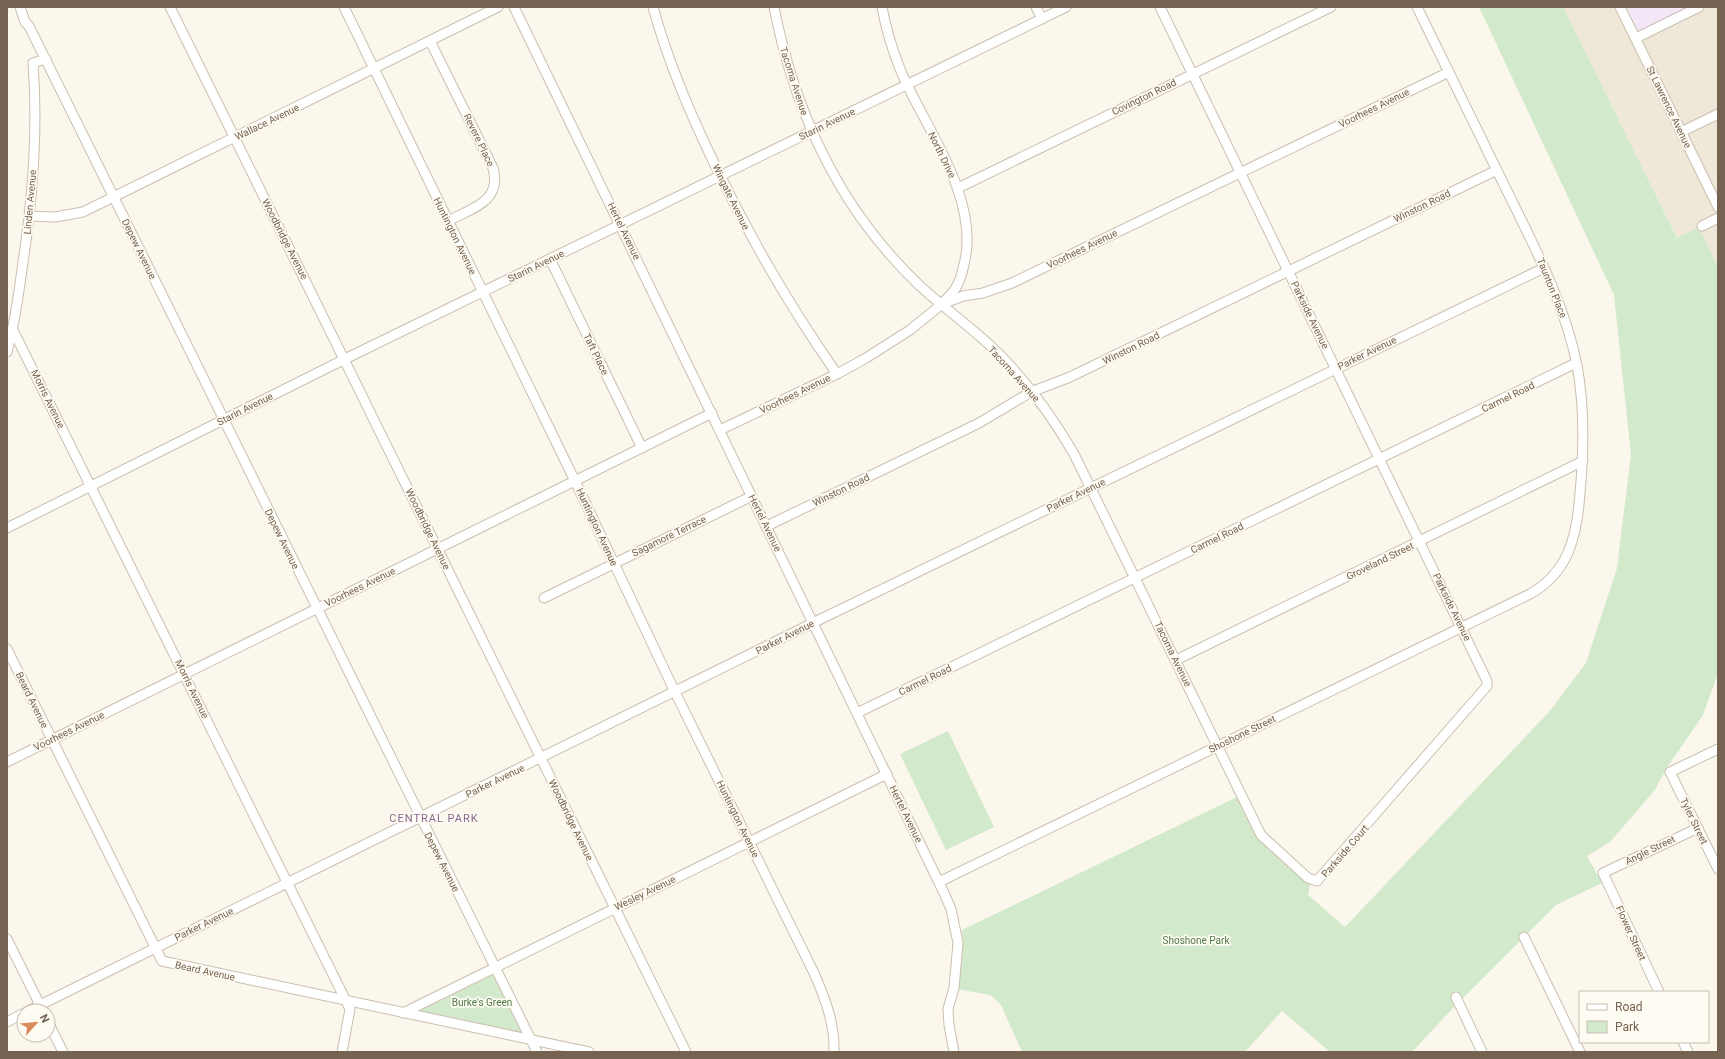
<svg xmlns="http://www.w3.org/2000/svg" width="1725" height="1059" viewBox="0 0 1725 1059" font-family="Roboto,sans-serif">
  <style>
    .residential { fill: #efe8d8 }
    .education { fill: #f4e8f8 }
    .green { fill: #d3e9cb }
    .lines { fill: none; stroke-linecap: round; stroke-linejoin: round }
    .minor-casing { stroke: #cbbfaf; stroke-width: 11 }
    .minor { stroke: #fff; stroke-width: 9 }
    .labels { text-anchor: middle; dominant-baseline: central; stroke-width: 3.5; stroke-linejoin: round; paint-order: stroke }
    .street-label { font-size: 10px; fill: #756250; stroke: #fefbf3 }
    .park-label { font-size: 10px; fill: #517949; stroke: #fefbf3 }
    .neighbourhood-label { font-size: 11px; letter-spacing: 1px; fill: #896890; stroke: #fefbf3 }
  </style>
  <rect width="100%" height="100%" fill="#fbf7ec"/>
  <polygon class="residential" points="1563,7 1626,7 1639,33 1687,7 1718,7 1718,267 1699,227 1677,238"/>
  <polygon class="education" points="1626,7 1687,7 1638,33"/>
  <g class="green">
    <polygon points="1479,7 1563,7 1677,238 1699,227 1718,267 1718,673 1703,715 1666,769 1655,790 1610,842 1587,856 1602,883 1556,905 1453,1008 1412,1052 1330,1052 1282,1011 1245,1052 1022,1052 1001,1005 990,995 957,989 962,961 962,930 1237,797 1257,838 1310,884 1308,895 1345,927 1549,712 1586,663 1617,568 1631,455 1614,295"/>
    <polygon points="948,731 994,827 946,850 900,754"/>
    <polygon points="492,973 523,1033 416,1010"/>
  </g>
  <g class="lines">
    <g class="minor-casing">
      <g id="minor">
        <polyline points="20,7 25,22 29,26 537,1052"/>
        <polyline points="170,7 686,1052"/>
        <path d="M344 7 575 481 675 692 814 973C825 998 835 1024 834 1052"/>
        <polyline points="514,7 944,893 951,909 958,943 954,988 948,1009 949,1025 954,1052"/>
        <path d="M653 7C668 62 691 116 716 167 751 240 791 308 837 374"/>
        <path d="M774 7C795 114 840 210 920 286 945 309 974 329 998 353 1028 383 1053 418 1074 454L1261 835 1308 878 1317 881 1487 686V681L1160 7"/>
        <path d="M882 7C886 30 893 52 902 74 927 130 978 197 965 260 963 269 961 281 955 289 952 294 947 298 943 303"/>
        <polyline points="1036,7 1042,19"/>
        <polyline points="1620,7 1718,207"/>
        <polyline points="1636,38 1699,7"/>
        <path d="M430 41 493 168C502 202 472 208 448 221"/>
        <polyline points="1681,132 1718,114"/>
        <polyline points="958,188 1331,7"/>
        <polyline points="30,216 55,217 83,212 498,7"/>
        <polyline points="1702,226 1718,218"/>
        <polyline points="550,259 642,448"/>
        <polyline points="13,330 350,1009 342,1052"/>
        <path d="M7 352C15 323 19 293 23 262 33 196 38 129 33 63L46 59"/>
        <polyline points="720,430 837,374 866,358 910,330 942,304 963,296 983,293 1012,283 1449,72"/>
        <polyline points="767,526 979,423 1031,392 1070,377 1497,170"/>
        <polyline points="7,528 345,359 1066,7"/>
        <polyline points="544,598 752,496"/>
        <polyline points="7,649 162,961 589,1052"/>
        <polyline points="1176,660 1583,461"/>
        <polyline points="857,713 1576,363"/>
        <polyline points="1718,749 1670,772 1718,869"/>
        <polyline points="7,762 712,413"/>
        <path d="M939 882 1530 594C1569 572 1577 536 1580 493 1584 450 1585 408 1577 365 1565 305 1536 250 1509 195 1478 132 1448 70 1417 7"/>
        <polyline points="1524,937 1580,1052"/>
        <polyline points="7,939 43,1011"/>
        <polyline points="1659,992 1603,873 1698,828"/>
        <polyline points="1456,997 1482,1052"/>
        <polyline points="28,1011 823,618 1544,268"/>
        <polyline points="403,1013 887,774"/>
        <polyline points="7,1022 24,1013"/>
        <polyline points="48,1022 63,1052"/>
        <polyline points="1683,1042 1688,1052"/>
      </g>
    </g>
    <use href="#minor" class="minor"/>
  </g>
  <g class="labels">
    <g class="street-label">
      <text transform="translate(794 81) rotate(72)">Tacoma Avenue</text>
      <text transform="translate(1144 97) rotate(-26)">Covington Road</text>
      <text transform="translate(1669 107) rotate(64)">St Lawrence Avenue</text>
      <text transform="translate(1374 108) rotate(-26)">Voorhees Avenue</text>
      <text transform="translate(267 122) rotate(-26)">Wallace Avenue</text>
      <text transform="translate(827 124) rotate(-26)">Starin Avenue</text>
      <text transform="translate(479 140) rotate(64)">Revere Place</text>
      <text transform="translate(942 155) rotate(64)">North Drive</text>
      <text transform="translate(731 197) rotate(64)">Wingate Avenue</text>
      <text transform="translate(30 202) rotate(-85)">Linden Avenue</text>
      <text transform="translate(1422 206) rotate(-26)">Winston Road</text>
      <text transform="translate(624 231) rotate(64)">Hertel Avenue</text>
      <text transform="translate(455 236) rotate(64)">Huntington Avenue</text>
      <text transform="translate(285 239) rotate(63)">Woodbridge Avenue</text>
      <text transform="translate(139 249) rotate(64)">Depew Avenue</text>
      <text transform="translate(1082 249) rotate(-26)">Voorhees Avenue</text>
      <text transform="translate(536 266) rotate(-26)">Starin Avenue</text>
      <text transform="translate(1552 288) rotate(68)">Taunton Place</text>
      <text transform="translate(1310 315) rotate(64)">Parkside Avenue</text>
      <text transform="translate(1131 348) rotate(-26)">Winston Road</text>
      <text transform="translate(1367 353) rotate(-26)">Parker Avenue</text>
      <text transform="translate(596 354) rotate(64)">Taft Place</text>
      <text transform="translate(1014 374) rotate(48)">Tacoma Avenue</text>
      <text transform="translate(795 394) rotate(-26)">Voorhees Avenue</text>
      <text transform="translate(1508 397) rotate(-26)">Carmel Road</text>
      <text transform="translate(48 399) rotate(64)">Morris Avenue</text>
      <text transform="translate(245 409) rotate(-27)">Starin Avenue</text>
      <text transform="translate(841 490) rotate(-26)">Winston Road</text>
      <text transform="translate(1076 495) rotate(-26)">Parker Avenue</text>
      <text transform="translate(765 523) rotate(64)">Hertel Avenue</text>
      <text transform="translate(597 527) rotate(65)">Huntington Avenue</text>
      <text transform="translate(428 529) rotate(64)">Woodbridge Avenue</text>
      <text transform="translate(669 536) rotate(-26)">Sagamore Terrace</text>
      <text transform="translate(1217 538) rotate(-26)">Carmel Road</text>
      <text transform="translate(282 539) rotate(64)">Depew Avenue</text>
      <text transform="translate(1380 561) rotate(-26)">Groveland Street</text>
      <text transform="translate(360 587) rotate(-26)">Voorhees Avenue</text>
      <text transform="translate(1452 607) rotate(64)">Parkside Avenue</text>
      <text transform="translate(785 637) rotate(-27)">Parker Avenue</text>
      <text transform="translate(1173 654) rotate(64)">Tacoma Avenue</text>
      <text transform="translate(925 680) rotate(-26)">Carmel Road</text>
      <text transform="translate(192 689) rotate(64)">Morris Avenue</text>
      <text transform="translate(32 700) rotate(64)">Beard Avenue</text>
      <text transform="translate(69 731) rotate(-26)">Voorhees Avenue</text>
      <text transform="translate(1242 734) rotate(-26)">Shoshone Street</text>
      <text transform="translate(495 781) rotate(-26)">Parker Avenue</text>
      <text transform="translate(906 814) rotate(64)">Hertel Avenue</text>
      <text transform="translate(738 819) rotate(64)">Huntington Avenue</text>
      <text transform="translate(571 820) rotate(64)">Woodbridge Avenue</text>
      <text transform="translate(1694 821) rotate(64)">Tyler Street</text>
      <text transform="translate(1650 850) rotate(-26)">Angle Street</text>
      <text transform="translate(1345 851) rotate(-49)">Parkside Court</text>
      <text transform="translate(442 862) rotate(63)">Depew Avenue</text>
      <text transform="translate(645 893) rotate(-26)">Wesley Avenue</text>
      <text transform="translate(204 924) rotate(-26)">Parker Avenue</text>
      <text transform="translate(1631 933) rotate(65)">Flower Street</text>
      <text transform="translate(205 971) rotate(12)">Beard Avenue</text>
    </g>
    <g class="park-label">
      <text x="1196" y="940">Shoshone Park</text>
      <text x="482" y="1002">Burke's Green</text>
    </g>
    <g class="neighbourhood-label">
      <text x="434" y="818">CENTRAL PARK</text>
    </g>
  </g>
  <rect width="1725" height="1059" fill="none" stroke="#756250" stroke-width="16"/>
  <rect x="1579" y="991" width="130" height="52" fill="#fefbf3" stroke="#c7beb2"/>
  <rect x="1587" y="1004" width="20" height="6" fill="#ffffff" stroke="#c7beb2"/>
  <text x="1615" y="1011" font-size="12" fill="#756250">Road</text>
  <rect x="1587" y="1021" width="20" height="12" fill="#d3e9cb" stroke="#c7beb2"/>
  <text x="1615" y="1031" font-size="12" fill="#756250">Park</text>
  <g transform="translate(36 1023) rotate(63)"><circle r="19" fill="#fefbf3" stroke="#c7beb2"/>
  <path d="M0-3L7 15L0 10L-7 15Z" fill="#da8a5d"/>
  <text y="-6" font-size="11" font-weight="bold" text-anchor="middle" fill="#756250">N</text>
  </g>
</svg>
